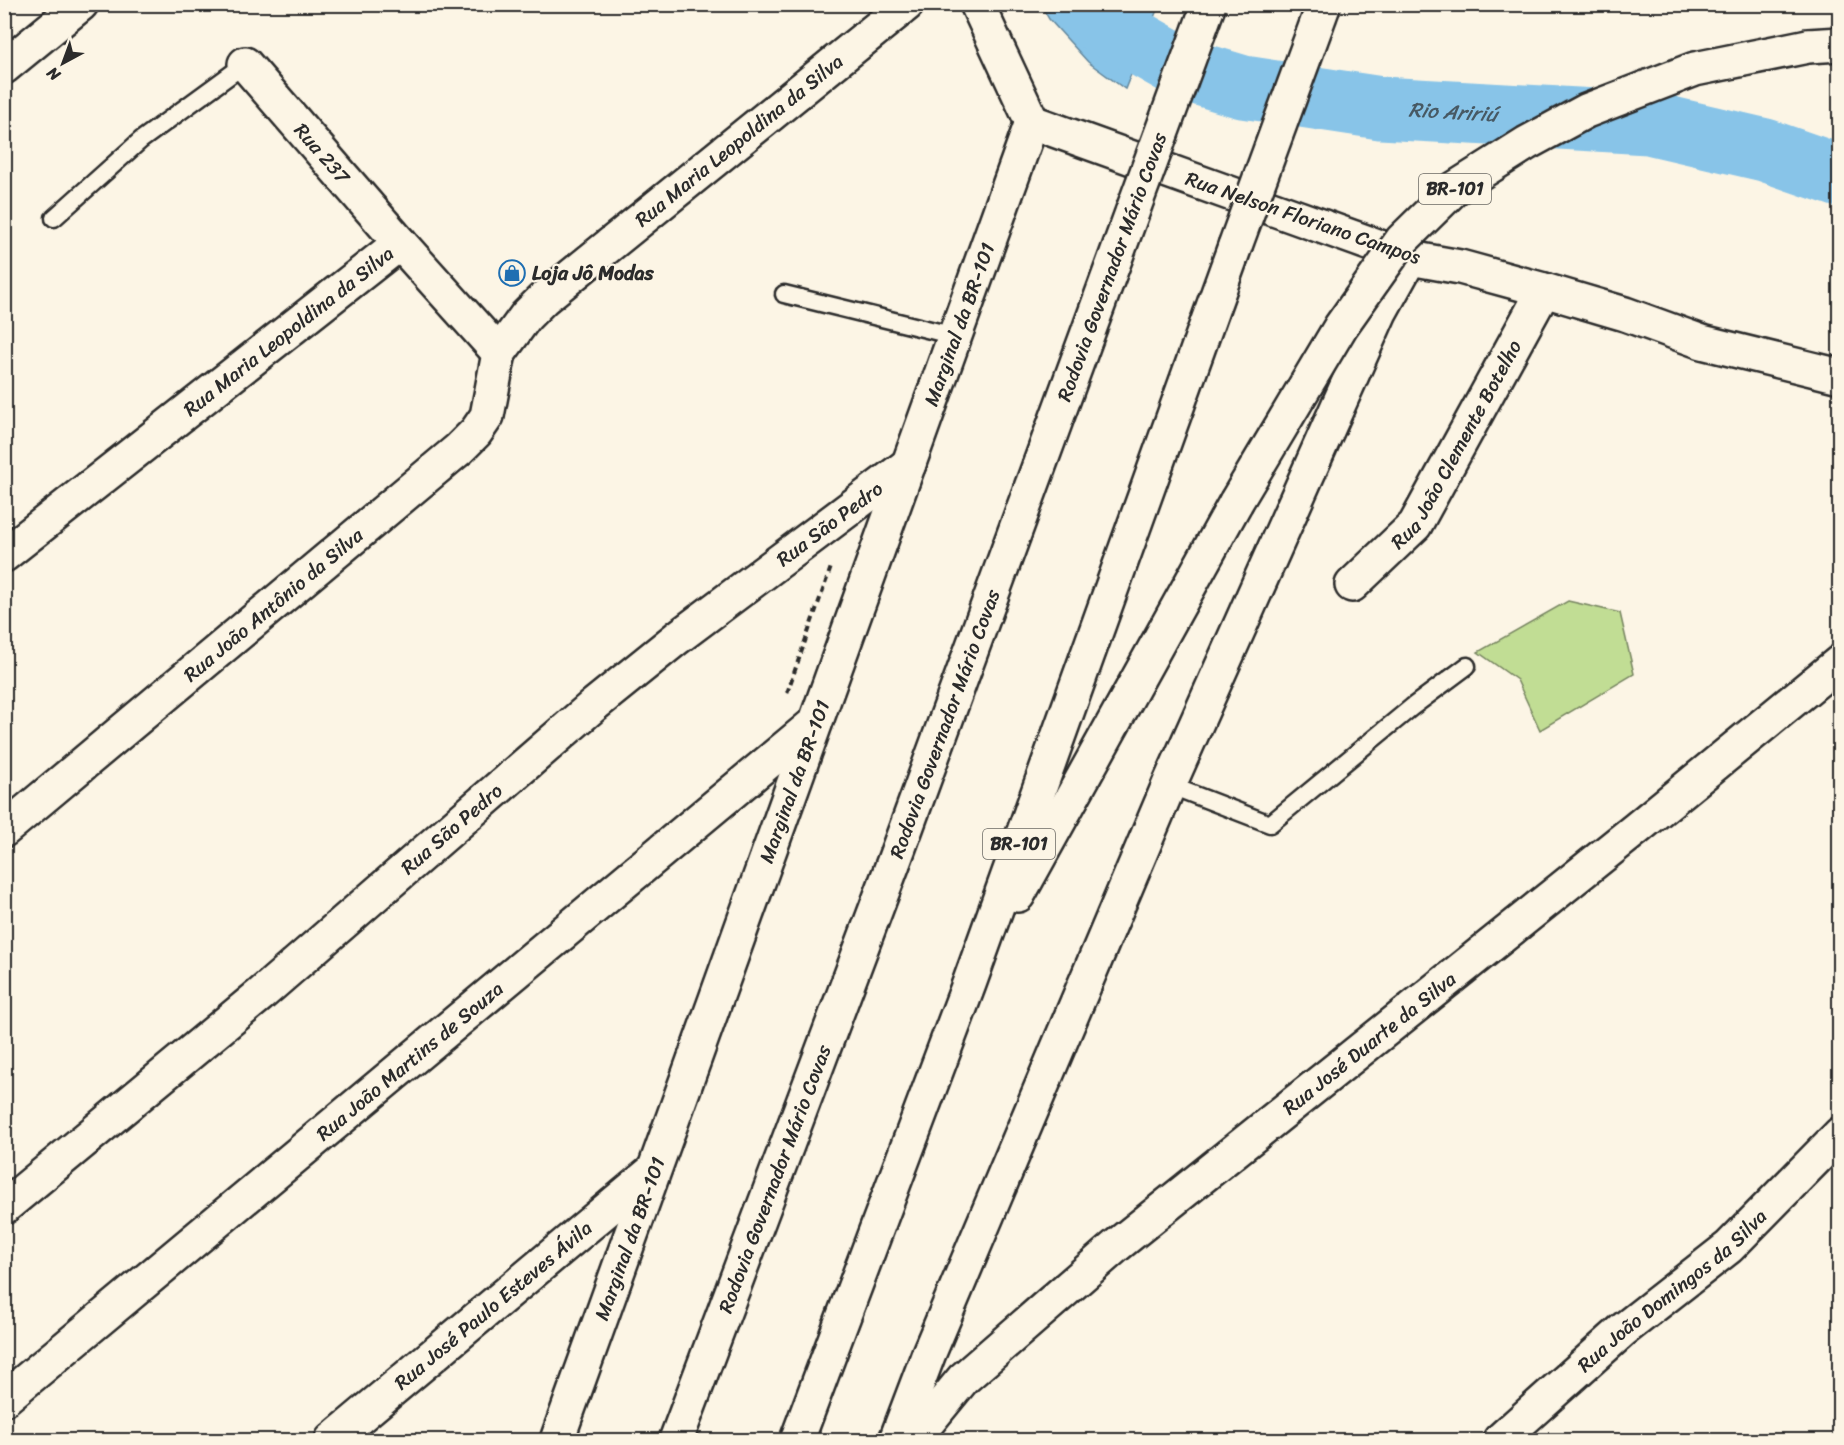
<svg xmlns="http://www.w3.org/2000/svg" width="1844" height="1445" viewBox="0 0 1844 1445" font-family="Sriracha,sans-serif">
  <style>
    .green { fill: #c1dd94; stroke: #768460; stroke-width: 1.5 }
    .water { fill: #88c4e8; stroke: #63879c; stroke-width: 1.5 }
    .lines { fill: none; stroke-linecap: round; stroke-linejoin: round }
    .river { stroke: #88c4e8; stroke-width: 63 }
    .lane-casing { stroke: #2b2b2b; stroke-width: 21 }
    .street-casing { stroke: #2b2b2b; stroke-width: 38 }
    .secondary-casing { stroke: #2b2b2b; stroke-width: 38 }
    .primary-casing { stroke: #2b2b2b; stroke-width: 38 }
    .highway-casing { stroke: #2b2b2b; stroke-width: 38 }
    .path { stroke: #2b2b2b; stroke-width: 4; stroke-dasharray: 6 4.5; stroke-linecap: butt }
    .lane { stroke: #fcf5e5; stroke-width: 16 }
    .street { stroke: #fcf5e5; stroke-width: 33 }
    .secondary { stroke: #fcf5e5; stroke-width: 33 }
    .primary { stroke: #fcf5e5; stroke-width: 33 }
    .highway { stroke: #fcf5e5; stroke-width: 33 }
    .highway-bridge-casing { stroke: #2b2b2b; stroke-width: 38; stroke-linecap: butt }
    .highway-bridge { stroke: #fcf5e5; stroke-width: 33 }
    .labels { text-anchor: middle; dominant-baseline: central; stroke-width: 4.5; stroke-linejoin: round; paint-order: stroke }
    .shield { fill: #fcf5e5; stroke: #6a6863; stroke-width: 1.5 }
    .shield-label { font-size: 18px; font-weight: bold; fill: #2b2b2b }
    .street-label { font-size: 20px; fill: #2b2b2b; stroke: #fcf5e5 }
    .poi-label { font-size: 20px; font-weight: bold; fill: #2b2b2b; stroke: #fcf5e5; text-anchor: start }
    .water-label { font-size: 21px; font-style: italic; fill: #475964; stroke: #fcf5e5 }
  </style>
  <rect width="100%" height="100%" fill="#fcf5e5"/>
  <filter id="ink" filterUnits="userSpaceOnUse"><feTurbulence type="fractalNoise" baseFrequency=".0167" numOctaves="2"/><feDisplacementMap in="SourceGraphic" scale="12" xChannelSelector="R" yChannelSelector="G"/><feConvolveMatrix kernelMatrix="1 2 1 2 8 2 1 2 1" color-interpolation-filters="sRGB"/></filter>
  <g filter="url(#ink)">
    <polygon class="green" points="1568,601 1620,613 1634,674 1540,730 1517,680 1478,652"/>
    <polygon class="water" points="1041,5 1159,5 1125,89 1088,62 1049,19"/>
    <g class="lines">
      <path class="river" id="s1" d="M1084 4 1094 18 1186 70 1243 87 1381 108 1649 123 1765 150 1840 176"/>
      <g class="lane-casing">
        <g id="lane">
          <polyline points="54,218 141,140 245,64"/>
          <polyline points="784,294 955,336"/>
          <polyline points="1169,785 1270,824 1412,707 1467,666"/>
        </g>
      </g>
      <g class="street-casing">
        <g id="street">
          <path id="s2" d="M245 64 400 243"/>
          <polyline points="4,67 81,4"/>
          <path id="s3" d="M4 555 400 243 499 353 526 316 543 299 907 4"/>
          <path id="s4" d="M1352 585 1415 525 1544 290"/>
          <path id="s5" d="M4 830 459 449 476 432 487 416 499 353"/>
          <path id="s6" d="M4 1207 260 995 594 705 677 638 909 464"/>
          <path id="s7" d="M4 1399 815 723"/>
          <path id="s8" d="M332 1440 653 1171"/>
          <path id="s9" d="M913 1440 963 1379 1116 1246 1636 829 1840 662"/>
          <path id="s10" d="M1500 1440 1623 1330 1729 1247 1840 1134"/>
        </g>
      </g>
      <g class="secondary-casing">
        <g id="secondary">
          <polyline points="977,4 1032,122"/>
          <polyline points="1410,258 1460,267 1544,290 1625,314 1702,342 1840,376"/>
        </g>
      </g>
      <g class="primary-casing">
        <g id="primary">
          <path id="s11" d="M557 1440 1032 122 1410 258 1380 312 1169 785 929 1353 896 1440"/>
        </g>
      </g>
      <g class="highway-casing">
        <g id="highway">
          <polyline points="1808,46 1840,44"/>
          <polyline points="1018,895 1236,502"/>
          <path id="s12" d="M676 1440 894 861 1133 210"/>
          <polyline points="797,1440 969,984 1235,246"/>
        </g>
      </g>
      <polyline class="path" points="787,693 831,567"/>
      <use href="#lane" class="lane"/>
      <use href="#street" class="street"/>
      <use href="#secondary" class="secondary"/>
      <use href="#primary" class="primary"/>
      <use href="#highway" class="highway"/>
      <g class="highway-bridge-casing">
        <g id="highway-bridge">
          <polyline points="1133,210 1209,4"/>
          <polyline points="1235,246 1324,4"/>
          <polyline points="1236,502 1341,326 1402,240 1454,189 1527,143 1586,111 1695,69 1808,46"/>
        </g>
      </g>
      <use href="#highway-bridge" class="highway-bridge"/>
    </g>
  </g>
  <defs>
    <g id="shop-ring" transform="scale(1.35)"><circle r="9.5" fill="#fcf5e5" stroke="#1f6fb2" stroke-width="1.5"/><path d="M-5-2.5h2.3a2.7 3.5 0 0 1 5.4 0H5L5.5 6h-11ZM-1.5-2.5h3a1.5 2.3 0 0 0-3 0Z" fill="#1f6fb2"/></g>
  </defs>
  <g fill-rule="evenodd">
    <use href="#shop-ring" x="512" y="273"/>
  </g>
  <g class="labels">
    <g class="shield">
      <rect x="1419" y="174" width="72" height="30" rx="4.5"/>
      <rect x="983" y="829" width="72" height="30" rx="4.5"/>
    </g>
    <g class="shield-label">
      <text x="1455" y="189">BR-101</text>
      <text x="1019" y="844">BR-101</text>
    </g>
    <g class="street-label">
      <text stroke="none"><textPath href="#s3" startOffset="974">Rua Maria Leopoldina da Silva</textPath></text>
      <text stroke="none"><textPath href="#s2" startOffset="118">Rua 237</textPath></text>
      <text transform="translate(1303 218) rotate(19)">Rua Nelson Floriano Campos</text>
      <text transform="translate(1112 267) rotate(-70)">Rodovia Governador Mário Covas</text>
      <text stroke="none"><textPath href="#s11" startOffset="1186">Marginal da BR-101</textPath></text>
      <text stroke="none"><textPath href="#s3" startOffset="362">Rua Maria Leopoldina da Silva</textPath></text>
      <text stroke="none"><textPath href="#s4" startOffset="177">Rua João Clemente Botelho</textPath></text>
      <text stroke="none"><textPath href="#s6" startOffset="1072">Rua São Pedro</textPath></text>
      <text stroke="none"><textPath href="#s5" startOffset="351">Rua João Antônio da Silva</textPath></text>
      <text stroke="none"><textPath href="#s12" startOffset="765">Rodovia Governador Mário Covas</textPath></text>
      <text stroke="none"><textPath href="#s11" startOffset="700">Marginal da BR-101</textPath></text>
      <text stroke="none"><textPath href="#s6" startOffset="586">Rua São Pedro</textPath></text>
      <text stroke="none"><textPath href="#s9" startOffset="606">Rua José Duarte da Silva</textPath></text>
      <text stroke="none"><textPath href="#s7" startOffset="528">Rua João Martins de Souza</textPath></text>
      <text stroke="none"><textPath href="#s12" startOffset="279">Rodovia Governador Mário Covas</textPath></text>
      <text stroke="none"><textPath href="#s11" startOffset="214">Marginal da BR-101</textPath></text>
      <text stroke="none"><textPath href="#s10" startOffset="228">Rua João Domingos da Silva</textPath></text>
      <text stroke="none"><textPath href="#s8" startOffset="210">Rua José Paulo Esteves Ávila</textPath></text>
    </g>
    <g class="poi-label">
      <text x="532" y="273">Loja Jô Modas</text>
    </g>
    <g class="water-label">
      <text stroke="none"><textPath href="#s1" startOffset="394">Rio Aririú</textPath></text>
    </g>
  </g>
  <rect width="1844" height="1445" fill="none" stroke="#fcf5e5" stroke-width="24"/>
  <rect x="12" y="12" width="1820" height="1421" fill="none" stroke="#2b2b2b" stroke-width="2" filter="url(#ink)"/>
  <g transform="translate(63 63) rotate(221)" stroke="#fcf5e5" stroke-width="4.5" paint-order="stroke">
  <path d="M0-4.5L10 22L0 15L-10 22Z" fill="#2b2b2b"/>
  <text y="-9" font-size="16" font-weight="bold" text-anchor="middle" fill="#2b2b2b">N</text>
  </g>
</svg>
